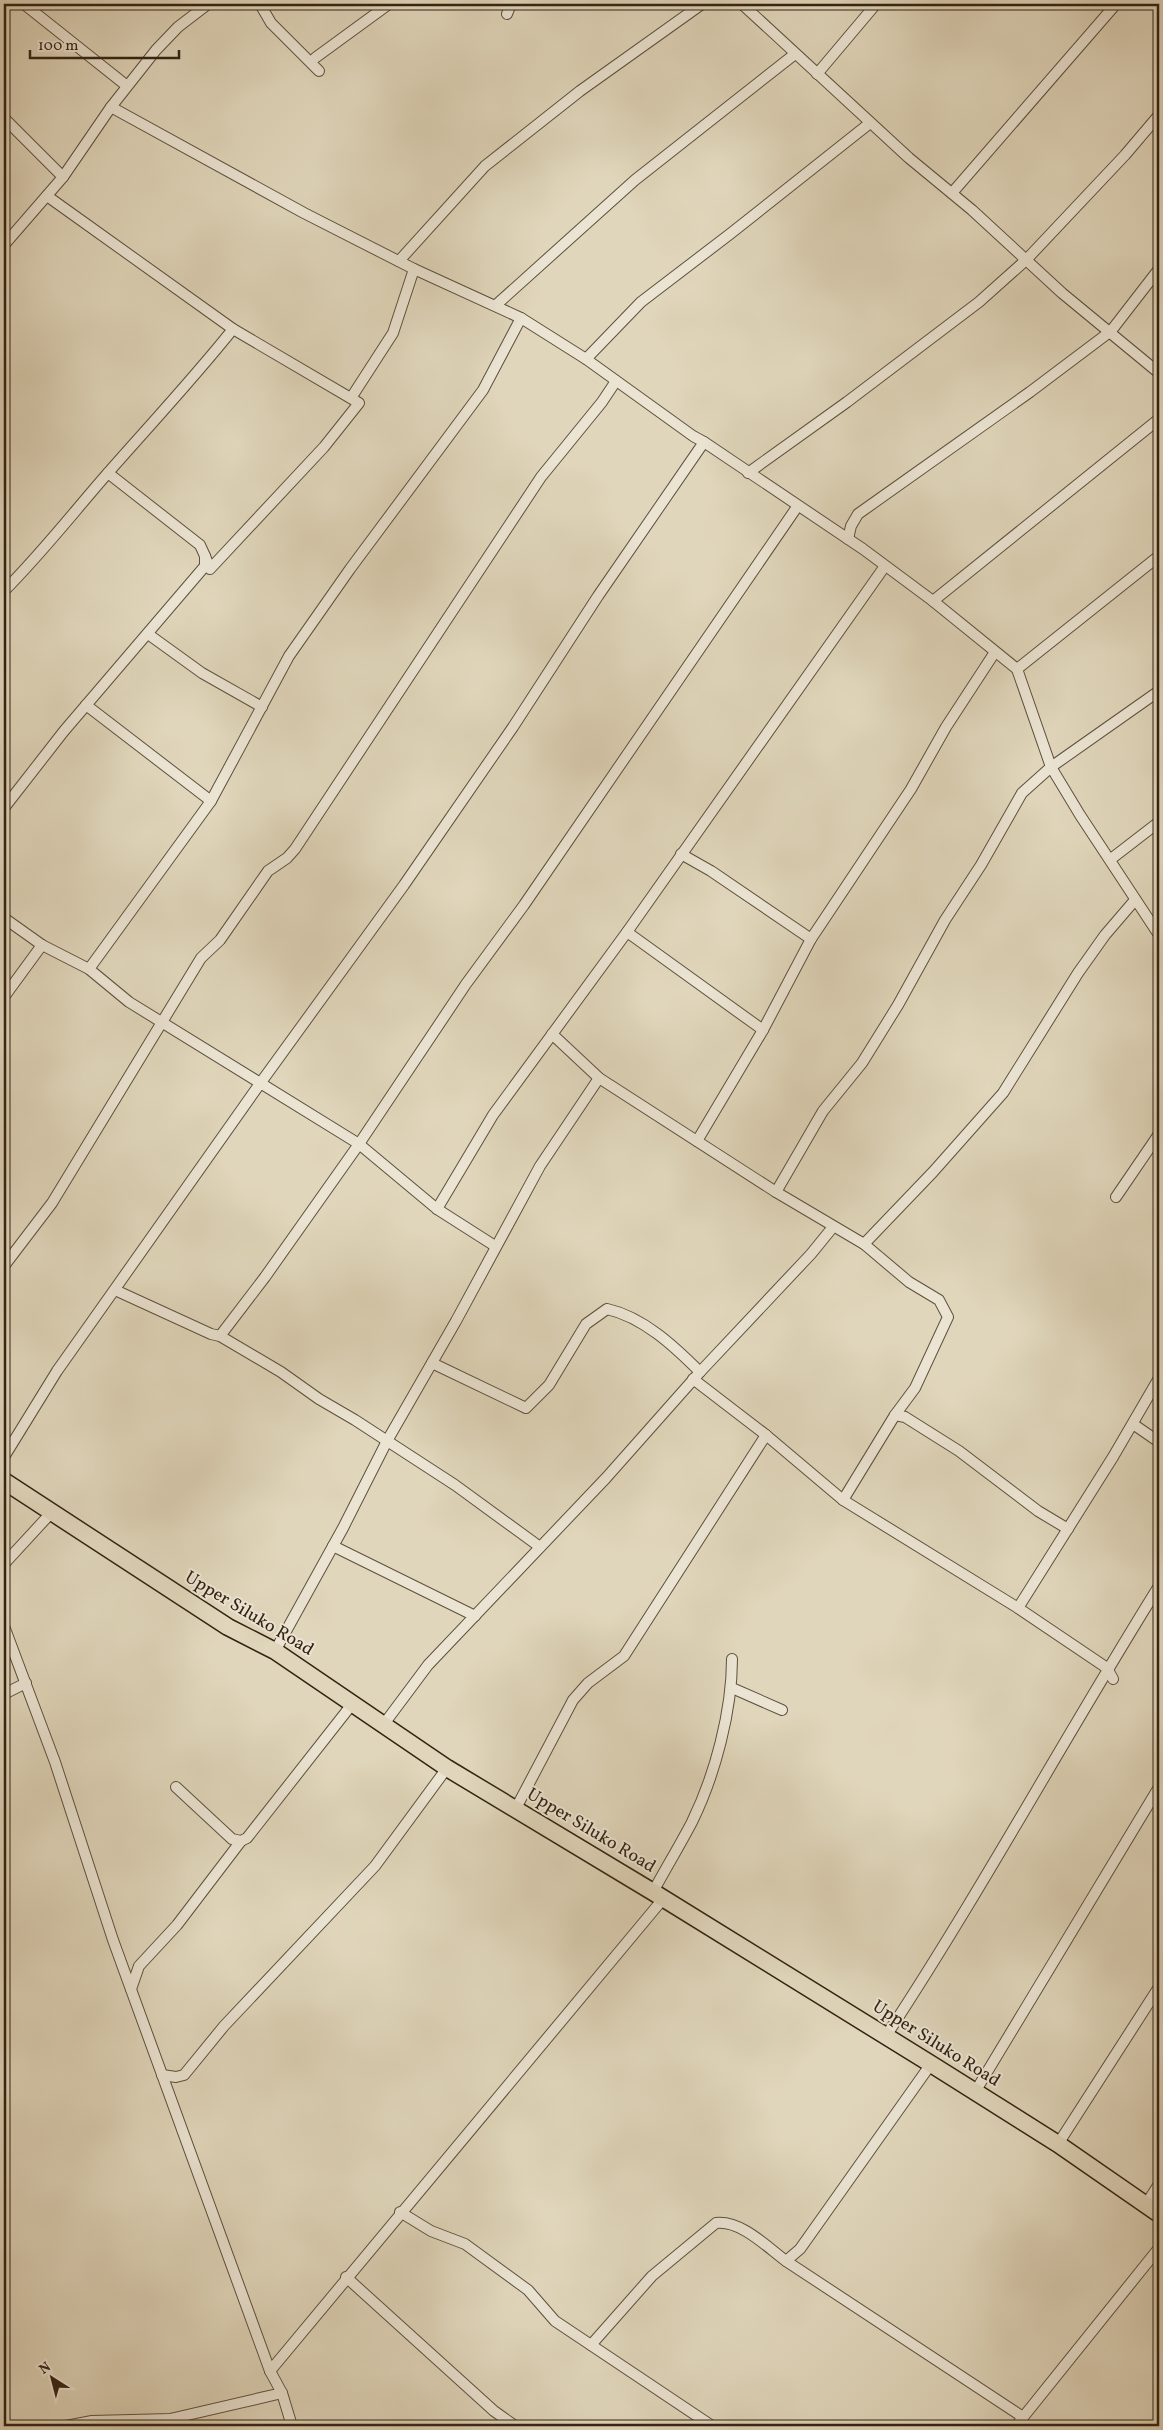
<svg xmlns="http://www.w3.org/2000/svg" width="1163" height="2430" viewBox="0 0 1163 2430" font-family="Vollkorn,serif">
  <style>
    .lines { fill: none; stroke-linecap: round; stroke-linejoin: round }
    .street-casing { stroke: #5e503d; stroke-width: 12 }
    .primary-casing { stroke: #332313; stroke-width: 19 }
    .street { stroke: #ebe4d3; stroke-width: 10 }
    .primary { stroke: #e0d6bb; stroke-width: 16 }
    .labels { text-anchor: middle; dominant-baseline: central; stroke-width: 4; stroke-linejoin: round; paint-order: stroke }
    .street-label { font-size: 18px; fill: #332313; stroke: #ebe4d3 }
  </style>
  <rect width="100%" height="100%" fill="#e0d6bb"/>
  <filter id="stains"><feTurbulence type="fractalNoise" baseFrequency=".004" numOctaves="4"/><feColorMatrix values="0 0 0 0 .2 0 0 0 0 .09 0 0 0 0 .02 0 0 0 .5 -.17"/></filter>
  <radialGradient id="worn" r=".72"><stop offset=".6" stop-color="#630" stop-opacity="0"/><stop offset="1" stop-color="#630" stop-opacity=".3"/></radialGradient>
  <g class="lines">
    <g class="street-casing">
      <g id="street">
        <polyline points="24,4 127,86"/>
        <polyline points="260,4 271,23 319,71"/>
        <polyline points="742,4 909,158 972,210 1062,293 1159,373"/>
        <polyline points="507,14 511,4"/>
        <polyline points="315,58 389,4"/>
        <polyline points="817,74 876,4"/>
        <polyline points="4,118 63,177"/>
        <polyline points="952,193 1116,4"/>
        <polyline points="47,196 233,329 359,403 324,447 210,569 205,556"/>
        <polyline points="4,245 63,177 111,107 156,50 178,27 208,4"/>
        <polyline points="399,261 485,166 580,91 702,4"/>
        <polyline points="496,305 635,180 795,54"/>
        <polyline points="586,359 641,302 730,234 870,123"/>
        <polyline points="351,398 393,333 414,269"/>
        <polyline points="704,442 863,549 933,601 1017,669 1051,767 1080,815 1159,935"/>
        <polyline points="748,473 847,402 979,302 1026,260 1125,155 1159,115"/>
        <polyline points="848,539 851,526 858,514 1030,392 1111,331 1159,269"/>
        <path d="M4 591C41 554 73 513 107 474 150 425 193 379 233 329"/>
        <polyline points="933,601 1159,419"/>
        <polyline points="148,634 202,673 262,707"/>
        <polyline points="1017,669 1159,556"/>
        <polyline points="86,705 211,801"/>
        <polyline points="4,808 64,731 205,566 205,556 200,545 108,473"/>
        <polyline points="681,854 711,871 811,939"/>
        <polyline points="1111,859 1159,822"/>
        <polyline points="4,918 42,945 89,969 129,1002 359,1144 437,1209 495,1246"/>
        <polyline points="627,932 763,1030"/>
        <polyline points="89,969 211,801 289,656 350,569 483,390 521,318"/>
        <polyline points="4,997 42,945"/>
        <polyline points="552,1034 599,1078 776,1192 864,1244 909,1282 939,1300 948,1317 915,1388 895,1415 843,1500"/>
        <polyline points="697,1141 763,1030 811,939 911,789 946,727 995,652"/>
        <polyline points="776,1192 823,1111 862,1063 898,1005 945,920 981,865 1022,793 1051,767 1159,691"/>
        <polyline points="1116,1197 1159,1134"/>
        <polyline points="437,1209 493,1115 627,932 885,566"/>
        <polyline points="864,1244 933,1172 1003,1093 1078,973 1105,935 1135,900"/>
        <polyline points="4,1266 52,1203 201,958 220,940 268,871 287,858 295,849 541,477 602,402 616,381"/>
        <polyline points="115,1290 211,1334 220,1336 265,1277 359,1144 466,984 524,905 797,507"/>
        <polyline points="220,1336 281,1372 319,1399 355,1420 455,1485 540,1547"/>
        <path d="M432 1363 526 1408 549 1385 586 1324 607 1309C643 1317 674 1346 700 1372"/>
        <polyline points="693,1379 766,1435 843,1500 1018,1608 1107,1668 1113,1679"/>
        <polyline points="895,1415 905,1417 959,1451 1038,1511 1068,1529"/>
        <polyline points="1133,1424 1159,1442"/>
        <polyline points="4,1457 57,1371 259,1085 404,885 513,727 598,596 704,442 693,436 586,359 521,318 414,269 304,213 111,107"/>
        <polyline points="333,1546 475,1616"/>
        <polyline points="4,1564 51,1513"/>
        <polyline points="1018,1608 1113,1457 1159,1378"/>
        <polyline points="4,1626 55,1762 113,1940 270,2371 282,2393 292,2426"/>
        <polyline points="275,1651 343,1528 387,1441 456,1321 540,1166 599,1078"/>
        <polyline points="732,1688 782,1710"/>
        <polyline points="4,1694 26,1683"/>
        <polyline points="384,1724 428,1665 606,1478 700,1372 811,1254 833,1227"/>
        <polyline points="176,1787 232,1839 241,1841 247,1838 353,1703"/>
        <polyline points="515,1810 573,1700 588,1683 624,1656 766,1435"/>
        <path d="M653 1892C666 1868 680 1845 692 1822 715 1775 732 1711 732 1659"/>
        <polyline points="131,1989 139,1966 177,1925 241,1841"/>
        <path d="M886 2036C982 1890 1066 1735 1159 1586"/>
        <polyline points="162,2075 176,2077 184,2075 224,2026 375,1866 447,1768"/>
        <polyline points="975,2092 1159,1787"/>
        <polyline points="1058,2144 1159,1987"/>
        <polyline points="1145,2206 1159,2184"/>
        <polyline points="400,2212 431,2231 465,2244 528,2290 555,2321 712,2426"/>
        <polyline points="786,2261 1023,2417"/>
        <polyline points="346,2277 494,2411 515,2426"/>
        <path d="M591 2345 652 2276 716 2223C741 2220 767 2247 786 2261L800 2249 931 2064"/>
        <polyline points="270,2371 663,1899"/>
        <polyline points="66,2426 92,2421 170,2419 282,2393"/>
        <polyline points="1016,2426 1159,2248"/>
      </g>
    </g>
    <g class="primary-casing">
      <polyline id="primary" points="4,1481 228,1627 275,1651 447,1768 653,1892 931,2064 1058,2144 1159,2214"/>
    </g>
    <use href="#street" class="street"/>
    <use href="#primary" class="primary"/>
  </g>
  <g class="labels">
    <g class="street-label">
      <text transform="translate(249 1614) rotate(31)">Upper Siluko Road</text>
      <text transform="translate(591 1831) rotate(31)">Upper Siluko Road</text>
      <text transform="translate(936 2044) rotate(32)">Upper Siluko Road</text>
    </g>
  </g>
  <rect width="1163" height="2430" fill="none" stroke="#e0d6bb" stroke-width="20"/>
  <rect x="5" y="5" width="1153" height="2420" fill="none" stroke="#332313" stroke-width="2.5"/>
  <rect x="10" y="10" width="1143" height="2410" fill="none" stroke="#332313"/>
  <g transform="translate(52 2378) rotate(324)" stroke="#ebe4d3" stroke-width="4" paint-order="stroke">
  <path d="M0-4L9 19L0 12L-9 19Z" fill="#332313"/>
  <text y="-8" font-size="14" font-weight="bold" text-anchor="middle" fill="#332313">N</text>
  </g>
  <path d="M30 50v8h149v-8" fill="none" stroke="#332313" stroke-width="2.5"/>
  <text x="38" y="50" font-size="15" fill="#332313" stroke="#ebe4d3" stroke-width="4" paint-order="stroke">100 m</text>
  <rect width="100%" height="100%" filter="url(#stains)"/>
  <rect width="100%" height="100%" fill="url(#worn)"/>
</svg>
